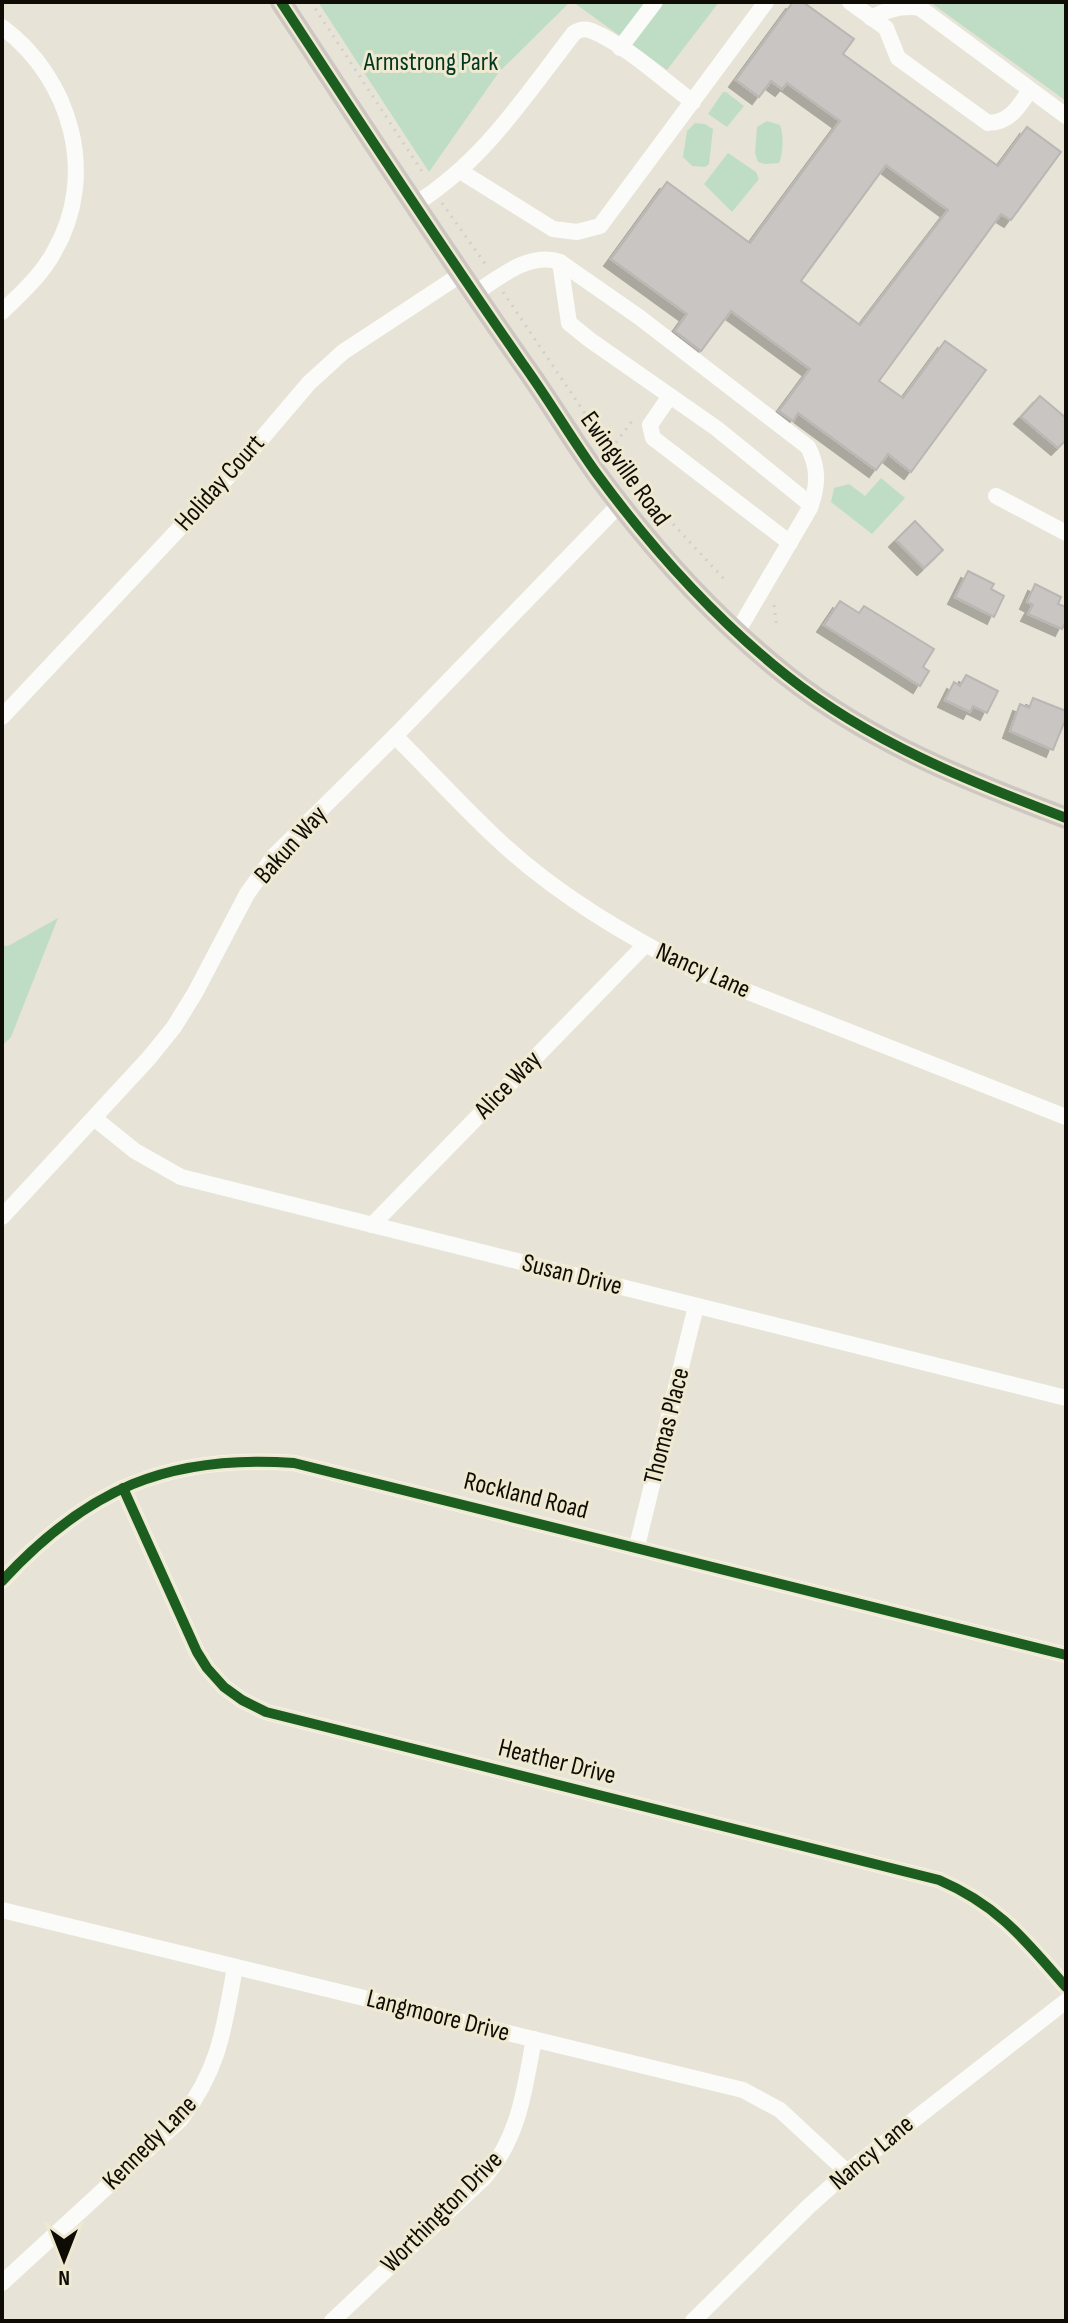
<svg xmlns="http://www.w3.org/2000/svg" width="1068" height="2323" viewBox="0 0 1068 2323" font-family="'Sofia Sans Condensed',sans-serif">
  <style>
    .green { fill: #bfddc4 }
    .building { fill: #c8c5c3; stroke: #bab6b4; stroke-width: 2; fill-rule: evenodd; filter: url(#shadow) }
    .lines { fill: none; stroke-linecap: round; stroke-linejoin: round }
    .path { stroke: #d0d0cc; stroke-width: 3; stroke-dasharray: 2 6; stroke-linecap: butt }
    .minor { stroke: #fbfbf9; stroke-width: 16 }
    .major { stroke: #cec6c2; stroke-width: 22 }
    .cycleway-casing { stroke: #eee9d0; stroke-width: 15 }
    .cycleway { stroke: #1b5e20; stroke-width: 10 }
    .labels { text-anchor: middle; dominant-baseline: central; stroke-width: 6; stroke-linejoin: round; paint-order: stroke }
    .park-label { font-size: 26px; fill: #03361f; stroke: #eee9d0 }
    .street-label { font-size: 26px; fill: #0e0c04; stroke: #eee9d0 }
  </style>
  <defs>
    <filter id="shadow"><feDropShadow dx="-7" dy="7" stdDeviation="0" flood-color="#0004"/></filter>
  </defs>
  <rect width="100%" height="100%" fill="#e7e4d7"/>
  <g class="green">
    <polygon points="318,2 570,2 499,72 429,172"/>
    <polygon points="573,2 719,2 667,70"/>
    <polygon points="930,2 1066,2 1066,101"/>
    <polygon points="723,92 726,92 744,106 727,127 708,114"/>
    <path d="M767 121 780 125C784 135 783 154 779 163L765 164 758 162 755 153 757 127Z"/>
    <polygon points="695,123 705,124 713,129 709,164 705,167 692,166 683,157 687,131"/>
    <polygon points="728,153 756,172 759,179 732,212 704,184"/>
    <polygon points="881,478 905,498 872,534 831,502 834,488 849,484 865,496"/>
    <polygon points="58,918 11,1037 2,1046 2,945 8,946"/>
  </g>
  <g class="building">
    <path d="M793 2H803L854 39 843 54 998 166 1027 127 1061 152 1011 220 1001 214 879 381 903 398 945 341 986 370 911 472 888 454 876 470 798 413 793 421 779 411 810 369 731 311 701 351 675 331 687 314 611 259 667 182 750 243 840 121 787 83 782 89 771 81 759 97 736 80ZM886 165 948 210 860 325 801 281Z"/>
    <polygon points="1040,396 1066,418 1066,440 1058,448 1021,417"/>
    <polygon points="915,521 943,550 924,568 896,540"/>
    <polygon points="968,571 994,584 991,589 1004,596 994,617 955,597"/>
    <polygon points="1035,584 1061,597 1058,604 1066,607 1066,621 1062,629 1028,614 1033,605 1027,602"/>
    <polygon points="840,601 859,613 864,606 934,649 923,667 929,671 920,686 824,625"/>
    <polygon points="966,675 998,691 987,713 973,706 970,712 945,700 954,682 960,686"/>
    <polygon points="1033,698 1066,711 1066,718 1053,750 1010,731 1020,704 1029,708"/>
  </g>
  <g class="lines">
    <g class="path">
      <polyline points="311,2 425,176"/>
      <polyline points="442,203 486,265"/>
      <polyline points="503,292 597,431 649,498 725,580"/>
      <polyline points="611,449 633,420"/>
      <polyline points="774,605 777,629"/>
    </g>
    <g class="minor">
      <path d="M850 2 886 28 898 58 988 123C1010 123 1019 106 1030 90"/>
      <path d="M871 18C886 10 903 5 920 8L1066 116"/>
      <path d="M2 27C71 78 99 175 54 252 41 276 21 293 2 312"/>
      <polyline points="620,48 655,2"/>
      <polyline points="460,171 553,229 577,232 600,226 766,2"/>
      <path d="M415 204C484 161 525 96 574 33 580 29 585 28 592 31 626 45 662 79 693 102"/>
      <polyline points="560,262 569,323 590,340 716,428 811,505"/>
      <path d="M474 294C498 278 530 251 560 262L639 317 808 447C819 468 818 486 810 508L736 634"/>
      <polyline points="670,396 650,425 653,438 790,543"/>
      <polyline points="996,496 1066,533"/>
      <polyline points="2,717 240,464 309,383 343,352 460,275"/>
      <path d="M395 736C429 770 461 805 495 837 555 894 627 936 700 973L1066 1117"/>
      <polyline points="94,1118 135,1151 181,1177 1066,1398"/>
      <polyline points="2,1217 149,1058 174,1027 195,993 247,894 274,856 395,736 620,504"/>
      <polyline points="372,1225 645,945"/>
      <path d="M123 1488 197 1652 207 1668 224 1687 242 1700 266 1712 939 1880C999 1906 1024 1939 1066 1987"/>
      <polyline points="637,1546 696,1306"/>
      <path d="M2 1581C87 1489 168 1454 294 1463L1066 1655"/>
      <polyline points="2,1910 743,2090 780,2110 847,2172"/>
      <path d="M2 2283 181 2119C220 2068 224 2028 235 1967"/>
      <path d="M332 2321 485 2177C520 2135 524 2091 534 2039"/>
      <polyline points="693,2321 808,2207 847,2172 1066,2001"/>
    </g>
    <path class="major" d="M281 2C360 123 440 245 523 364 549 400 571 438 597 474 652 549 714 618 787 676 870 742 968 781 1066 818"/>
    <g class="cycleway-casing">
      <g id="cycleway">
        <path d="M281 2C360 123 440 245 523 364 549 400 571 438 597 474 652 549 714 618 787 676 870 742 968 781 1066 818"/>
        <path d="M123 1488 197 1652 207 1668 224 1687 242 1700 266 1712 939 1880C999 1906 1024 1939 1066 1987"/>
        <path d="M2 1581C87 1489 168 1454 294 1463L1066 1655"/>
      </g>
    </g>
    <use href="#cycleway" class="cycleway"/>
  </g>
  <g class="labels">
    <g class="park-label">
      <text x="431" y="62">Armstrong Park</text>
    </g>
    <g class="street-label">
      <text transform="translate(625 469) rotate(54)">Ewingville Road</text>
      <text transform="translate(220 483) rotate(-48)">Holiday Court</text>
      <text transform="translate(291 845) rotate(-48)">Bakun Way</text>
      <text transform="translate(703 971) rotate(24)">Nancy Lane</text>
      <text transform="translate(508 1085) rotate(-46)">Alice Way</text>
      <text transform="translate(572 1275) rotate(14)">Susan Drive</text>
      <text transform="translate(667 1426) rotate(-76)">Thomas Place</text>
      <text transform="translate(526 1496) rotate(14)">Rockland Road</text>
      <text transform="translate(557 1762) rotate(14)">Heather Drive</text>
      <text transform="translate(438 2016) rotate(14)">Langmoore Drive</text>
      <text transform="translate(150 2143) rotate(-45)">Kennedy Lane</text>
      <text transform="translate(872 2153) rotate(-40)">Nancy Lane</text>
      <text transform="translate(442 2212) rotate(-45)">Worthington Drive</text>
    </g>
  </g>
  <rect width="1068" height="2323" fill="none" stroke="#0e0c04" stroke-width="8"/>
  <g transform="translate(64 2259) rotate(180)" stroke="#eee9d0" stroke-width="6" paint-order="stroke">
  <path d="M0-6L14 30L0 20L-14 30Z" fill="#0e0c04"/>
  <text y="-12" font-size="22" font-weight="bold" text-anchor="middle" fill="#0e0c04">N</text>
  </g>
</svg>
